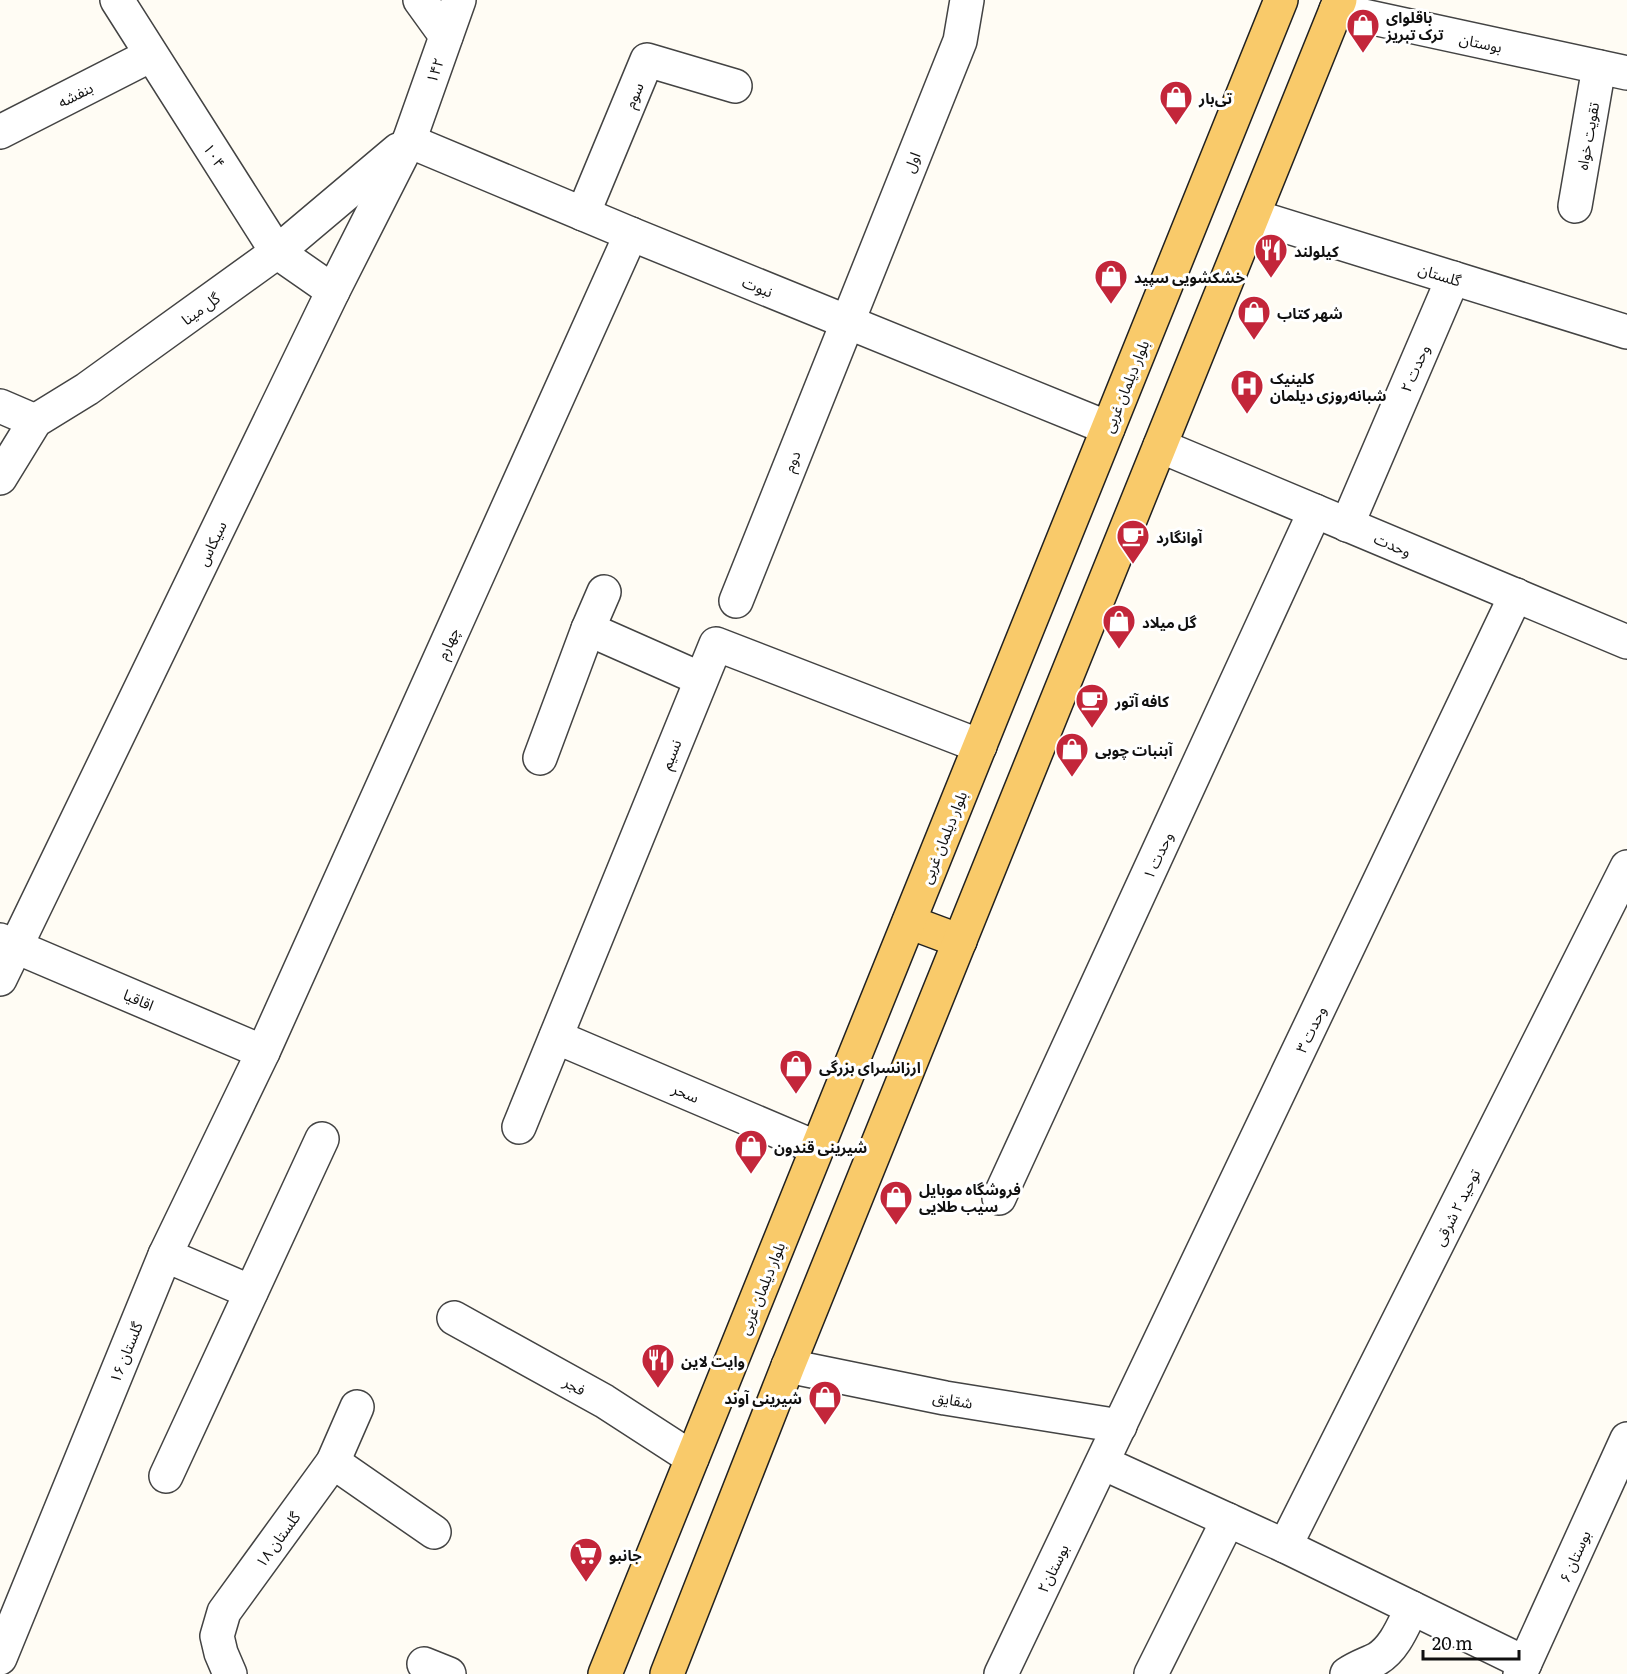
<svg xmlns="http://www.w3.org/2000/svg" width="1627" height="1674" viewBox="0 0 1627 1674" font-family="Literata,'Noto Sans Arabic',serif">
  <style>
    .lines { fill: none; stroke-linecap: round; stroke-linejoin: round }
    .minor-casing { stroke: #434343; stroke-width: 36 }
    .major-casing { stroke: #212121; stroke-width: 36 }
    .minor { stroke: #fff; stroke-width: 33 }
    .major { stroke: #f9ca6a; stroke-width: 33 }
    .labels { text-anchor: middle; dominant-baseline: central; stroke-width: 6; stroke-linejoin: round; paint-order: stroke }
    .poi-label { font-size: 15px; font-weight: bold; fill: #101010; stroke: #fff; text-anchor: start }
    .street-label { font-size: 15px; fill: #101010; stroke: #fff }
  </style>
  <rect width="100%" height="100%" fill="#fffcf4"/>
  <g class="lines">
    <g class="minor-casing">
      <g id="minor">
        <polyline points="117,0 277,252 333,291"/>
        <polyline points="420,0 446,36"/>
        <polyline points="1336,10 1627,73"/>
        <polyline points="0,132 151,55"/>
        <polyline points="409,141 631,234 1108,428"/>
        <polyline points="1575,206 1599,67"/>
        <polyline points="583,214 647,60 735,86"/>
        <polyline points="1253,216 1627,332"/>
        <polyline points="0,406 35,421"/>
        <polyline points="1160,446 1627,642"/>
        <polyline points="0,478 35,421 87,389 277,252 398,150"/>
        <polyline points="1347,525 1453,278"/>
        <polyline points="736,601 960,41 967,0"/>
        <polyline points="588,629 701,679"/>
        <polyline points="540,758 588,629 604,592"/>
        <polyline points="0,940 263,1052"/>
        <polyline points="0,979 333,291 409,141 459,0"/>
        <polyline points="556,1037 817,1148"/>
        <polyline points="519,1127 716,644 980,746"/>
        <polyline points="999,1198 1315,511"/>
        <polyline points="165,1255 251,1292"/>
        <polyline points="454,1318 604,1401 692,1458"/>
        <polyline points="788,1366 945,1398 1120,1426"/>
        <polyline points="333,1462 434,1532"/>
        <polyline points="1103,1463 1285,1546 1525,1663"/>
        <polyline points="166,1476 322,1139"/>
        <polyline points="1285,1546 1627,867"/>
        <polyline points="0,1658 165,1255 263,1052 631,234"/>
        <polyline points="424,1664 449,1674"/>
        <polyline points="230,1674 221,1653 217,1636 224,1612 333,1462 357,1407"/>
        <polyline points="1001,1674 1516,595"/>
        <polyline points="1151,1674 1228,1520"/>
        <path d="M1347 1674C1357 1667 1367 1664 1377 1659 1395 1648 1403 1626 1412 1608"/>
        <polyline points="1520,1674 1627,1439"/>
      </g>
    </g>
    <g class="major-casing">
      <g id="major">
        <polyline points="909,922 960,941"/>
        <polyline points="605,1674 1281,0"/>
        <polyline points="667,1674 788,1366 1340,0"/>
      </g>
    </g>
    <use href="#minor" class="minor"/>
    <use href="#major" class="major"/>
  </g>
  <defs>
    <g id="shop-pin" transform="scale(1.725)"><path d="M0 17L-7.5 6A9.5 9.5 0 1 1 7.5 6Z" fill="#c3263a" stroke="#fff"/><path d="M-5-2.5h2.3a2.7 3.5 0 0 1 5.4 0H5L5.5 6h-11ZM-1.5-2.5h3a1.5 2.3 0 0 0-3 0Z" fill="#fff"/></g>
    <g id="restaurant-pin" transform="scale(1.725)"><path d="M0 17L-7.5 6A9.5 9.5 0 1 1 7.5 6Z" fill="#c3263a" stroke="#fff"/><path d="M-5-6h1v4h1v-4h1v4h1v-4h1v5L-1.5 .5V6h-2V.5L-5-1ZM5-6V6H3V1.5H1.5Q1.5-4 5-6Z" fill="#fff"/></g>
    <g id="hospital-pin" transform="scale(1.725)"><path d="M0 17L-7.5 6A9.5 9.5 0 1 1 7.5 6Z" fill="#c3263a" stroke="#fff"/><path d="M-5-5h3v3.5h4V-5h3V5h-3V1.5h-4V5h-3Z" fill="#fff"/></g>
    <g id="cafe-pin" transform="scale(1.725)"><path d="M0 17L-7.5 6A9.5 9.5 0 1 1 7.5 6Z" fill="#c3263a" stroke="#fff"/><path d="M-5.5-4.5H6V0H3Q3 3.5 0 3.5H-2.5Q-5.5 3.5-5.5 0ZM3-3.2v2h1.7v-2ZM-6 4.5H4V6H-6Z" fill="#fff"/></g>
    <g id="supermarket-pin" transform="scale(1.725)"><path d="M0 17L-7.5 6A9.5 9.5 0 1 1 7.5 6Z" fill="#c3263a" stroke="#fff"/><path d="M-6-5.5h2.5l.6 2H6L4.5 2H-2.5L-4.4-4H-6ZM-1.5 3.2a1.3 1.3 0 1 0 .1 0ZM3 3.2a1.3 1.3 0 1 0 .1 0Z" fill="#fff"/></g>
  </defs>
  <g fill-rule="evenodd">
    <use href="#shop-pin" x="1363" y="25"/>
    <use href="#shop-pin" x="1176" y="97"/>
    <use href="#restaurant-pin" x="1271" y="250"/>
    <use href="#shop-pin" x="1111" y="276"/>
    <use href="#shop-pin" x="1254" y="312"/>
    <use href="#hospital-pin" x="1247" y="386"/>
    <use href="#cafe-pin" x="1133" y="536"/>
    <use href="#shop-pin" x="1119" y="621"/>
    <use href="#cafe-pin" x="1092" y="700"/>
    <use href="#shop-pin" x="1072" y="749"/>
    <use href="#shop-pin" x="796" y="1066"/>
    <use href="#shop-pin" x="751" y="1146"/>
    <use href="#shop-pin" x="896" y="1197"/>
    <use href="#restaurant-pin" x="658" y="1360"/>
    <use href="#shop-pin" x="825" y="1397"/>
    <use href="#supermarket-pin" x="586" y="1554"/>
  </g>
  <g class="labels">
    <g class="poi-label">
      <text x="1386" y="16">باقلوای<tspan x="1386" dy="17">ترک تبریز</tspan></text>
      <text x="1199" y="97">تی‌بار</text>
      <text x="1294" y="250">کیلولند</text>
      <text x="1134" y="276">خشکشویی سپید</text>
      <text x="1277" y="312">شهر کتاب</text>
      <text x="1270" y="377">کلینیک<tspan x="1270" dy="17">شبانه‌روزی دیلمان</tspan></text>
      <text x="1156" y="536">آوانگارد</text>
      <text x="1142" y="621">گل میلاد</text>
      <text x="1115" y="700">کافه آتور</text>
      <text x="1095" y="749">آبنبات چوبی</text>
      <text x="819" y="1066">ارزانسرای بزرگی</text>
      <text x="774" y="1146">شیرینی قندون</text>
      <text x="919" y="1188">فروشگاه موبایل<tspan x="919" dy="17">سیب طلایی</tspan></text>
      <text x="681" y="1360">وایت لاین</text>
      <text x="802" y="1397" text-anchor="end">شیرینی آوند</text>
      <text x="609" y="1554">جانبو</text>
    </g>
    <g class="street-label">
      <text transform="translate(1481 42) rotate(12)">بوستان</text>
      <text transform="translate(434 70) rotate(-70)">۱۴۲</text>
      <text transform="translate(75 94) rotate(-27)">بنفشه</text>
      <text transform="translate(633 95) rotate(-67)">سوم</text>
      <text transform="translate(1587 136) rotate(-80)">تقویت خواه</text>
      <text transform="translate(215 155) rotate(57)">۱۰۴</text>
      <text transform="translate(911 162) rotate(-68)">اول</text>
      <text transform="translate(1440 274) rotate(17)">گلستان</text>
      <text transform="translate(758 286) rotate(22)">نبوت</text>
      <text transform="translate(200 308) rotate(-36)">گل مینا</text>
      <text transform="translate(1414 368) rotate(-66)">وحدت ۲</text>
      <text transform="translate(1125 386) rotate(-68)">بلوار دیلمان غربی</text>
      <text transform="translate(791 461) rotate(-68)">دوم</text>
      <text transform="translate(211 543) rotate(-64)">سیکاس</text>
      <text transform="translate(1393 544) rotate(23)">وحدت</text>
      <text transform="translate(447 643) rotate(-66)">چهارم</text>
      <text transform="translate(670 754) rotate(-68)">نسیم</text>
      <text transform="translate(943 837) rotate(-68)">بلوار دیلمان غربی</text>
      <text transform="translate(1157 855) rotate(-65)">وحدت ۱</text>
      <text transform="translate(139 999) rotate(23)">اقاقیا</text>
      <text transform="translate(1310 1029) rotate(-64)">وحدت ۳</text>
      <text transform="translate(686 1092) rotate(23)">سحر</text>
      <text transform="translate(1456 1207) rotate(-63)">توحید ۲ شرقی</text>
      <text transform="translate(761 1288) rotate(-68)">بلوار دیلمان غربی</text>
      <text transform="translate(125 1352) rotate(-68)">گلستان ۱۶</text>
      <text transform="translate(575 1385) rotate(29)">فجر</text>
      <text transform="translate(953 1399) rotate(10)">شقایق</text>
      <text transform="translate(277 1539) rotate(-54)">گلستان ۱۸</text>
      <text transform="translate(1574 1556) rotate(-66)">بوستان ۶</text>
      <text transform="translate(1052 1568) rotate(-64)">بوستان۲</text>
    </g>
  </g>
  <path d="M1423 1650v9h96v-9" fill="none" stroke="#101010" stroke-width="3"/>
  <text x="1432" y="1650" font-size="18" fill="#101010" stroke="#ffffff" stroke-width="4.5" paint-order="stroke">20 m</text>
</svg>
